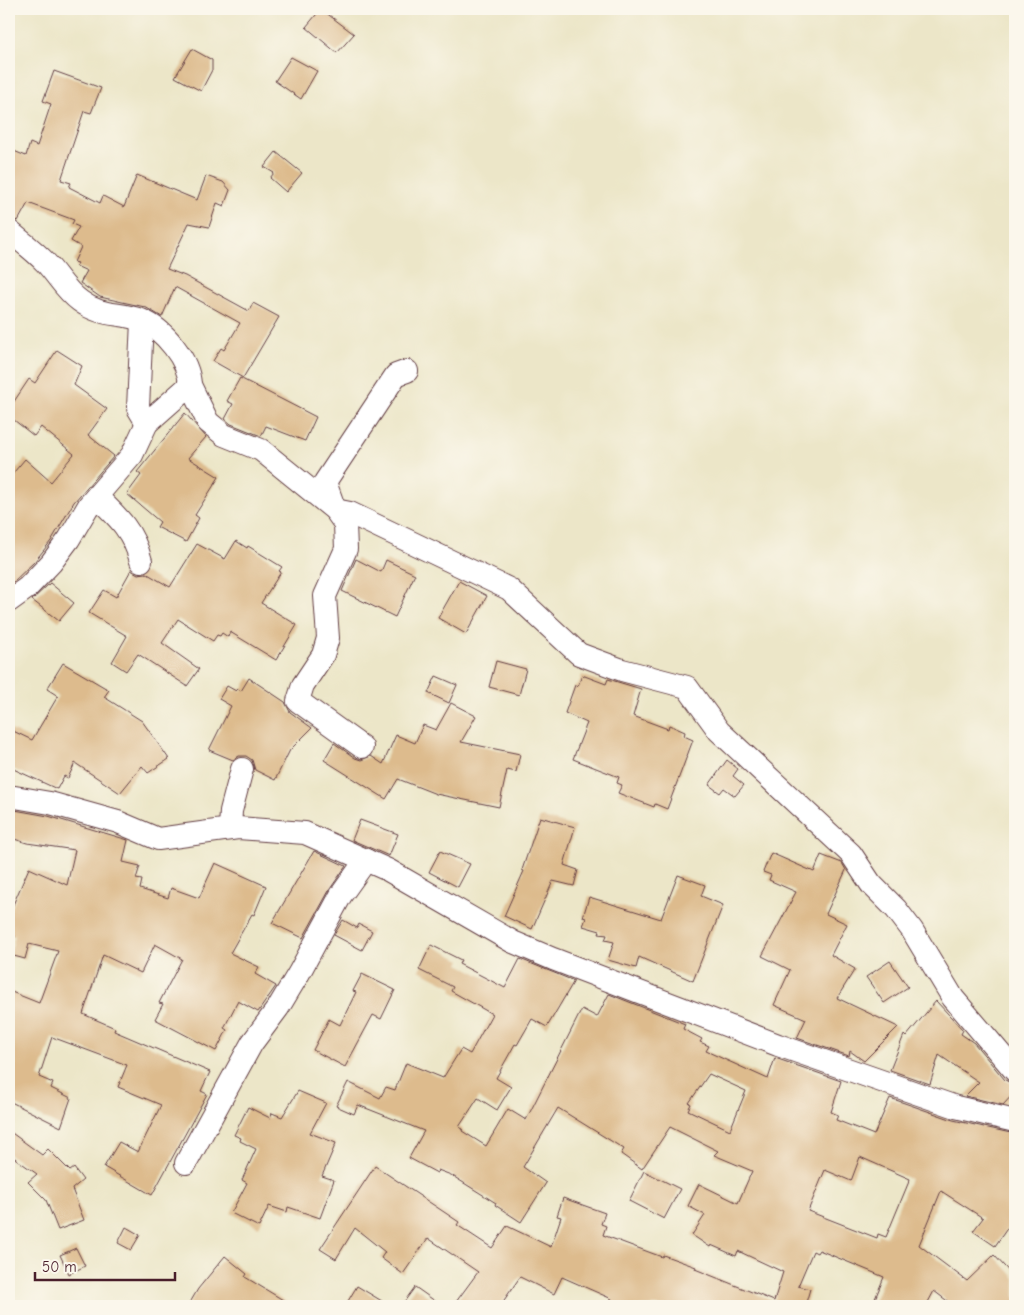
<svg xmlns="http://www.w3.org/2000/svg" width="1024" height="1315" viewBox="0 0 1024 1315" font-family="'Comic Neue',sans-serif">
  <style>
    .building { fill: #ddbb8d; fill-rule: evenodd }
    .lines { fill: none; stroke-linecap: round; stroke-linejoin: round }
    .minor-casing { stroke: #623d43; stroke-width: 24 }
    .minor { stroke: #fff; stroke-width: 22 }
  </style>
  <rect width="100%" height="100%" fill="#fbf7ec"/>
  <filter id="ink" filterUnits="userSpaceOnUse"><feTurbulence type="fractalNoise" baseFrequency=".02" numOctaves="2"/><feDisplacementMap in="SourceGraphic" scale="10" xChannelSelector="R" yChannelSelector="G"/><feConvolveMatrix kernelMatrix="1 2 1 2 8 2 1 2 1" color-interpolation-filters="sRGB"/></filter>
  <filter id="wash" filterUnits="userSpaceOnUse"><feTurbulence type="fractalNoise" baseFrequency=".0096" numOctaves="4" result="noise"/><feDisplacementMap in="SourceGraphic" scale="20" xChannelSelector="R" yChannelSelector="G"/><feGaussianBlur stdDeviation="1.12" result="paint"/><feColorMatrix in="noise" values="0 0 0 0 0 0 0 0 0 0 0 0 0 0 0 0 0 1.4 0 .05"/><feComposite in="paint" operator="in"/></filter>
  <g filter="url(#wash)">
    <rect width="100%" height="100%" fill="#ece6c8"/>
    <g id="blocks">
      <g class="building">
        <polygon points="321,9 354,34 337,53 306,27"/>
        <polygon points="192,49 212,60 212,70 201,91 175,77"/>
        <polygon points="291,57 317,71 301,99 275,81"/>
        <polygon points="54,71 101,88 91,113 84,111 61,180 71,183 69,187 100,203 103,196 124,207 137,175 197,200 206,176 223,182 230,190 224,206 217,203 209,227 189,223 167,269 185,276 249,311 253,303 279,317 243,378 213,361 221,348 224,350 240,323 175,287 162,317 145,307 100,297 80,283 87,271 76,266 78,263 74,262 81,247 71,241 79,227 72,224 74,220 28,203 18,221 9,218 9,149 26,156 30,143 37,146 51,104 43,101"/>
        <polygon points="276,152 302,173 286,192 270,178 274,173 264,167"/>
        <polygon points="57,350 82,366 74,385 107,409 88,435 114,456 74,502 51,541 35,561 11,584 9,582 9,478 25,459 51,482 74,454 41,427 34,436 9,416 9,409 29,379 35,383"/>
        <polygon points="240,378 316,417 305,441 266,426 261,436 231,424 225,419 233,404 227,401"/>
        <polygon points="185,413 206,437 188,458 219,477 195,515 199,518 186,542 157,527 160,522 127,494 141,475 137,472"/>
        <polygon points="236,541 247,548 248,546 282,567 279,571 281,572 261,603 297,625 276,660 230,632 228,637 222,633 220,636 217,635 213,641 178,619 162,643 199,669 187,686 138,654 126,671 112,662 127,636 89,613 104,590 116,597 131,570 138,574 146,573 170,587 197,544 225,559"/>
        <polygon points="356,559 381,572 386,560 415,574 395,617 342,591"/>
        <polygon points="459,581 487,596 466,634 438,618"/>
        <polygon points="50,583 74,603 59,621 32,600"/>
        <polygon points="496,661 526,669 519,695 489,687"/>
        <polygon points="63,663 109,690 104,697 142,721 169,759 148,773 142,766 120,793 75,763 68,778 64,776 57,789 9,767 9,729 32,740 58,696 47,689"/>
        <polygon points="582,675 606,684 608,679 641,689 633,716 668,729 669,725 685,732 684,736 693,740 667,809 655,804 654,807 618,793 622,785 617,783 619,777 573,759 587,723 565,713 575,685 578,686"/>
        <polygon points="436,676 457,685 449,703 428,693"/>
        <polygon points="249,678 285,702 290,712 312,728 290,750 275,780 255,770 252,760 246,756 239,756 233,760 209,750 231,706 219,699 227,686 236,691 238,689 241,691"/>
        <polygon points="451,703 476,716 461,742 520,754 516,772 507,770 499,807 436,794 398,779 386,799 324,760 334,743 355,758 361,760 371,756 383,764 396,735 415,743 423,725 436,730"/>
        <polygon points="727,760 738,769 733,776 744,785 735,796 724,788 720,793 709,785"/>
        <polygon points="9,809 48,816 128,840 123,862 140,866 136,879 142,880 140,889 168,898 171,888 199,898 215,863 266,886 254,915 252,914 230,953 259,967 255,974 276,986 258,1012 238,1001 224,1028 227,1030 216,1051 155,1019 163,1004 159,1003 182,959 155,944 141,973 103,955 83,1014 115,1028 114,1031 210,1072 201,1091 207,1094 152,1195 104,1167 119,1142 138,1152 161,1105 118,1087 127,1065 52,1037 39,1077 53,1083 51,1088 71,1098 61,1127 9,1101 9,991 39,1003 58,951 29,944 25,959 10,955 15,936 9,934 9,914 29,868 67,885 75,850 27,843 11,838 9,843"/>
        <polygon points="540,817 575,827 564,865 578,870 574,886 553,881 532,929 504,916 524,871 522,870"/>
        <polygon points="360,820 398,834 389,856 352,840"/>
        <polygon points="314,851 346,866 330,889 303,938 272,923"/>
        <polygon points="440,851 470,864 458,887 429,872"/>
        <polygon points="771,853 814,872 821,855 842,863 846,870 826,914 847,924 831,955 855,969 837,998 898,1027 864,1061 850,1051 849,1056 797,1038 806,1019 774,1005 790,970 762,956 796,892 769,880 771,875 763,872"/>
        <polygon points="678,875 705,885 701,896 723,905 693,981 639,957 636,968 608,960 614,942 605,940 607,935 599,934 600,931 583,926 586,918 583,917 589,897 661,919"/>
        <polygon points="343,920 357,928 359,924 372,931 362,950 334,935"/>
        <path d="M431 945 461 960 459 964 505 988 520 959 574 981 547 1027 532 1019 517 1045 515 1044 496 1078 511 1087 497 1110 478 1098 459 1127 463 1129 462 1131 486 1146 508 1109 526 1120 582 1009 597 1017 609 994 685 1024 683 1029 702 1039 700 1042 709 1046 706 1051 768 1079 775 1058 841 1081 831 1112 838 1115 836 1120 874 1135 890 1098 953 1120 1015 1134V1217L995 1246 973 1231 983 1218 941 1191 919 1245 967 1281 994 1255 1015 1278V1306H954L934 1291 926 1306H872L884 1277 819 1250 817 1253 813 1251 798 1286 810 1289 805 1306H610L612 1299 562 1277 554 1294 520 1277 500 1306H453L478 1272 428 1238 403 1274 381 1258 385 1252 355 1228 336 1259 320 1249 375 1166 459 1222 457 1225 492 1248 507 1226 551 1247 561 1217 557 1216 563 1198 605 1213 601 1224 606 1226 603 1235 662 1257 663 1255 696 1267 695 1269 774 1301 783 1272 738 1251 736 1256 711 1245 710 1247 692 1235 705 1215 688 1206 699 1184 738 1203 752 1171 714 1155 718 1151 670 1127 642 1169 621 1154 624 1149 558 1108 523 1167 546 1183 521 1222 495 1205 496 1203 451 1175 438 1170 437 1173 409 1158 424 1131 358 1105 354 1114 336 1106 348 1082 380 1098 386 1087 395 1090 406 1063 443 1078 461 1049 470 1054 492 1014 451 991 453 987 419 970ZM709 1074 746 1091 730 1130 688 1110 691 1104 689 1103ZM860 1157 910 1179 886 1237 878 1234 877 1238 808 1211 825 1170 851 1181Z"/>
        <polygon points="890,961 908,987 884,1003 866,977"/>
        <polygon points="362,974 395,990 381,1019 373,1015 345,1067 313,1050 329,1019 340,1025 356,992 353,991"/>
        <polygon points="936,1001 963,1030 961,1034 974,1043 1005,1080 1015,1085 1015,1092 1003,1105 965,1096 979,1082 939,1055 930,1084 890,1070 904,1035 906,1037"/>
        <polygon points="298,1091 326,1103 310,1133 336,1143 322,1176 334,1180 320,1218 288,1207 287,1212 269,1206 259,1227 231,1213 247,1183 242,1180 256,1149 240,1141 241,1138 234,1135 248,1107 270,1118 272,1113 282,1117"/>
        <polygon points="9,1131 42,1155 48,1149 70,1171 74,1168 83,1180 72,1189 84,1220 58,1230 46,1200 28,1182 37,1174 9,1154"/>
        <polygon points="644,1171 680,1189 664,1219 629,1201"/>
        <polygon points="126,1227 140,1235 131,1250 118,1243"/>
        <polygon points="76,1248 85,1266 69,1274 60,1255"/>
        <polygon points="225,1256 247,1274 245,1277 293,1306 188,1306 198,1289"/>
        <polygon points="357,1286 390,1306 345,1306"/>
        <polygon points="415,1287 442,1306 401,1306"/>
      </g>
    </g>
  </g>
  <g filter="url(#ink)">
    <use href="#blocks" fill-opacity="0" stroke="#623d43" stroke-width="1"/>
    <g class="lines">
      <g class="minor-casing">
        <g id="minor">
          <path d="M9 231C21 241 35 251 46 263 58 276 66 291 80 301 101 317 118 312 141 320 164 329 189 360 190 385"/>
          <polyline points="142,321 138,408 147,423"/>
          <path d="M97 497C119 518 133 531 141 561"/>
          <polyline points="9,601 27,588 51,563 69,539 89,505 132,455 147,423 190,385 208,422 224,435 261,450 335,510 350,513 509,589 579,654 622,670 687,687 719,731 851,854 871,884 896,909 912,930 953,998 1015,1071"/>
          <polyline points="362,747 298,701 303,685 323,655 328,638 325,596 346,549 345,524 335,510 325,482 396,375 407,371"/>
          <polyline points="9,796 50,803 118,822 158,839 238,828 305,833 388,870 513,942 553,959 778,1045 956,1107 1015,1121"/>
          <polyline points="230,829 231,811 242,769"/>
          <polyline points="186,1163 252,1043 278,1008 299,973 341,895 366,860"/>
        </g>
      </g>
      <use href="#minor" class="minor"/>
    </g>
  </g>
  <rect width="1024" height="1315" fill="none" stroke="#fbf7ec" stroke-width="30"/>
  <path d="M35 1272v8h140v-8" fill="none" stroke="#4a1f2b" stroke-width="2.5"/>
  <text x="42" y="1272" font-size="15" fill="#4a1f2b" stroke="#fbf7ec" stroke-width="4" paint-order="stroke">50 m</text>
</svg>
